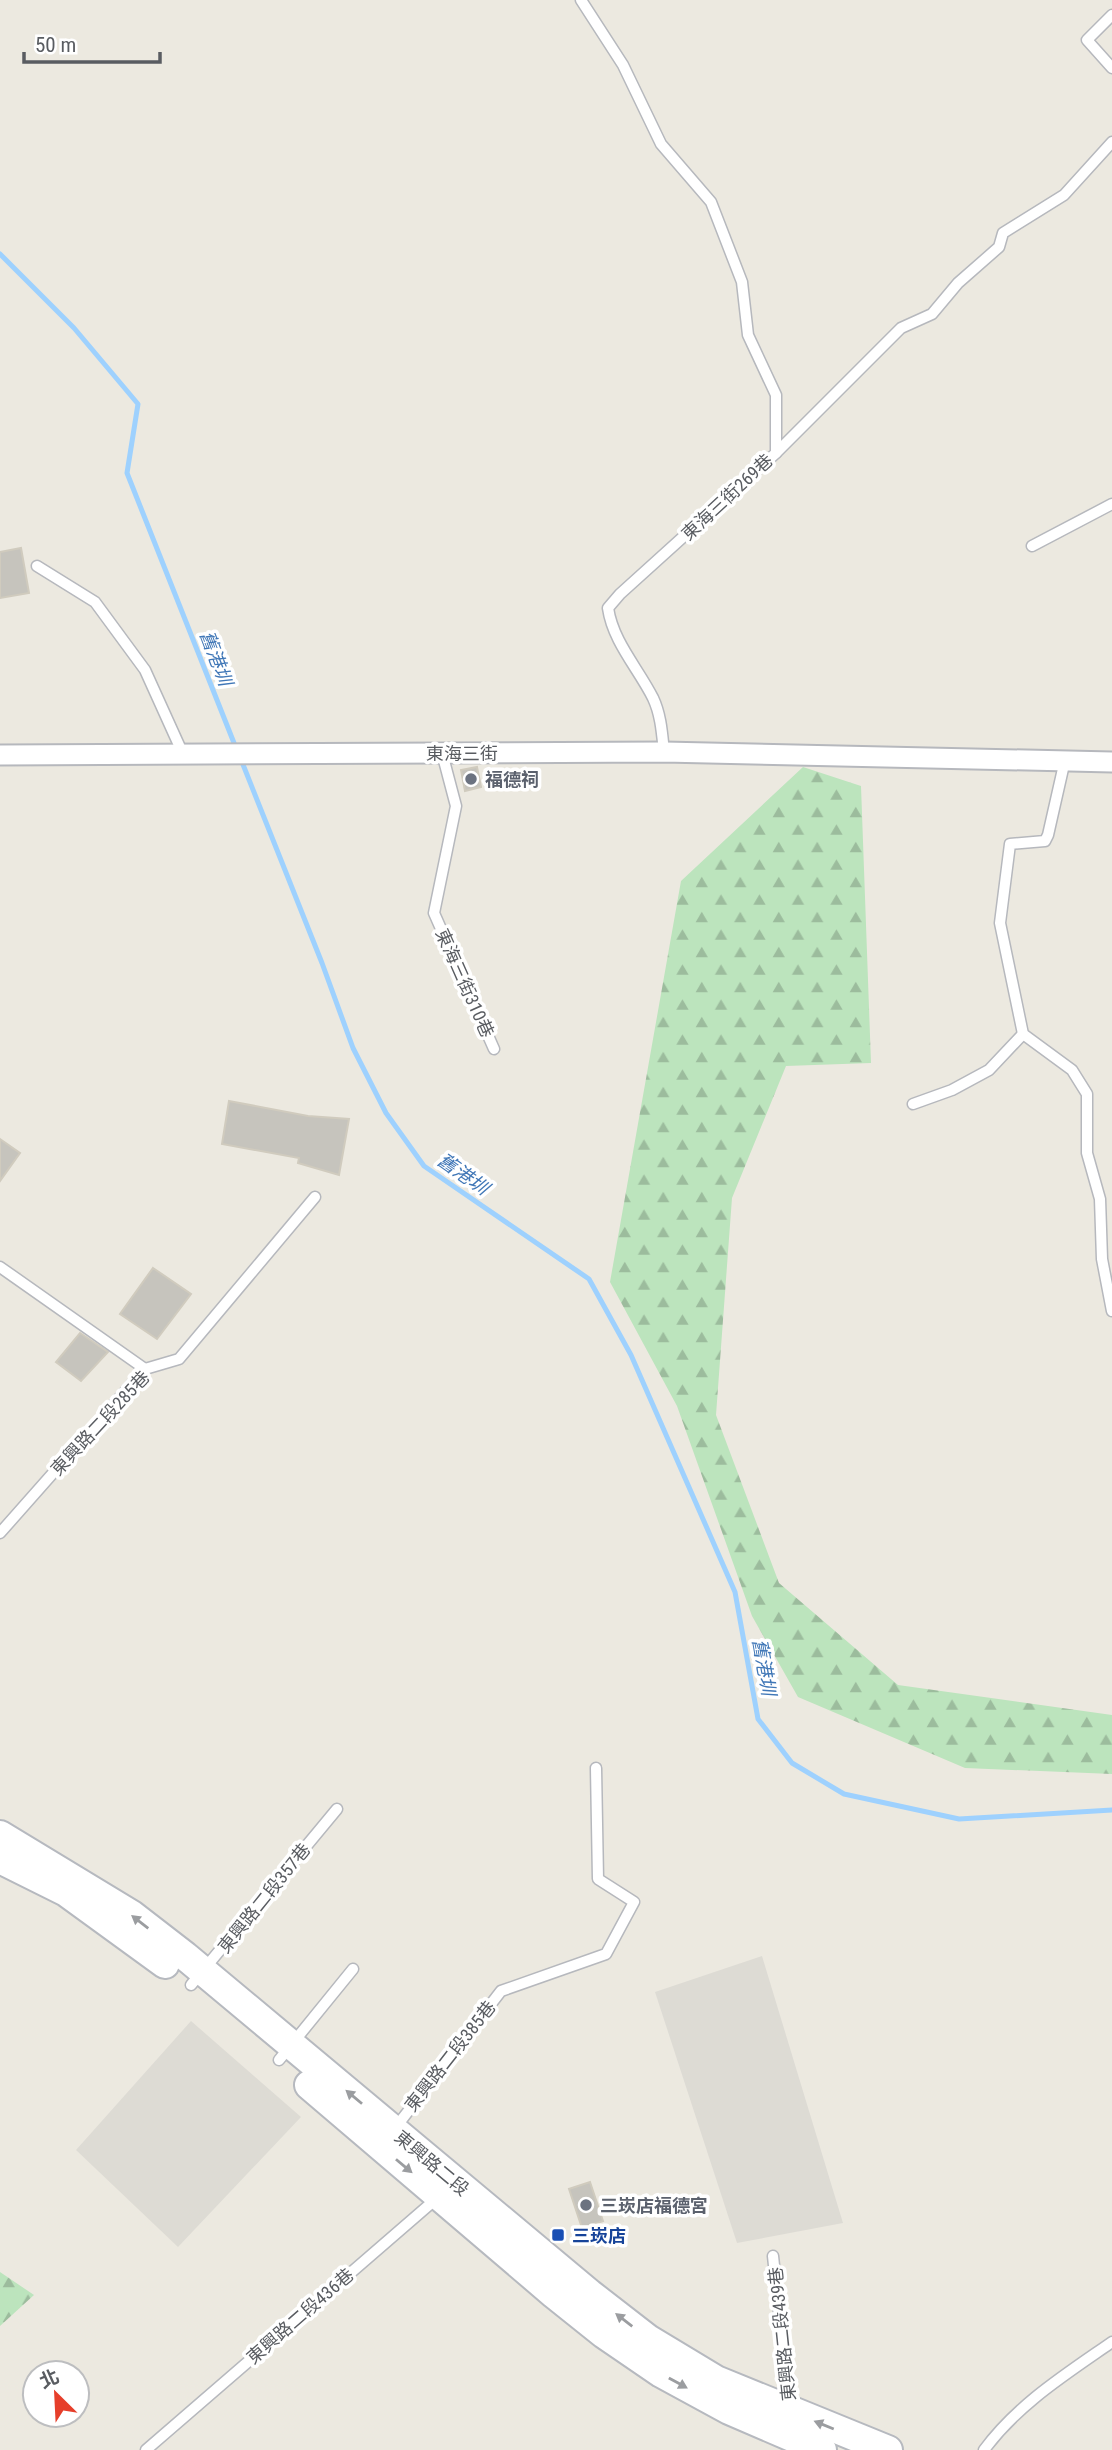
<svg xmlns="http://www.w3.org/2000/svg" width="1112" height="2450" viewBox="0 0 1112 2450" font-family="'Roboto Condensed','Noto Sans TC',sans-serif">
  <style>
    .industrial { fill: #dddbd4 }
    .forest { fill: url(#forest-firs) }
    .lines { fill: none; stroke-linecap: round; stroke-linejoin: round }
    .stream { stroke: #9ed1fe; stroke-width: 5 }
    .building { fill: #c6c4bd; stroke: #d0cbbe; stroke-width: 2 }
    .service-casing { stroke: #b6b8bd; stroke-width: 13 }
    .minor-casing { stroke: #b6b8bd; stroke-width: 23 }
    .secondary-casing { stroke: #b6b9bf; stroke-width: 32 }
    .service { stroke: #fff; stroke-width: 10 }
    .minor { stroke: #fff; stroke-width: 19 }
    .secondary { stroke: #fff; stroke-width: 28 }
    .oneway { fill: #9b9da0 }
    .worship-dot { fill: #6b7280; stroke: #fff; stroke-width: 2.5 }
    .transit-dot { fill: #1a4fb4; stroke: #fff; stroke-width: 2.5 }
    .labels { text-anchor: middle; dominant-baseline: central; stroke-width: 7; stroke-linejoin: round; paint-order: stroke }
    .street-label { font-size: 18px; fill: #595c61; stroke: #fff }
    .worship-label { font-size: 18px; font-weight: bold; fill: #5b616d; stroke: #fff; text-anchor: start }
    .transit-label { font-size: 18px; font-weight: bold; fill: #164399; stroke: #fff; text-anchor: start }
    .water-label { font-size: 19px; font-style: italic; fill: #4077b7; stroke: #fff }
  </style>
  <defs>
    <pattern id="forest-firs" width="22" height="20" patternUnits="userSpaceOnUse" patternTransform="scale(1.75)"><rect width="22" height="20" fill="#bce4bd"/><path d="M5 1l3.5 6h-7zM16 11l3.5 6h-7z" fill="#9cbc9d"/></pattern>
  </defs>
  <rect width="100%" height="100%" fill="#ece9e0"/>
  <g class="industrial">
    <polygon points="762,1956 843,2223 737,2243 655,1992"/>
    <polygon points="191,2021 301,2117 178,2247 76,2150"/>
  </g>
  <g class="forest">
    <polygon points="803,767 861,786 871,1063 786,1066 732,1198 716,1415 779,1583 898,1685 1112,1715 1112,1774 965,1768 798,1697 752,1616 677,1406 610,1282 681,881"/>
    <polygon points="0,2272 34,2295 0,2326"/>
  </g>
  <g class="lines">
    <g class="stream">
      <polyline points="0,254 74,328 138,404 127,473 236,748"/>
      <polyline points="240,757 322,963 353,1048 386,1113 424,1166 589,1279 631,1355 735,1592 758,1719 792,1763 844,1794 959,1819 1112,1810"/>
    </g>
  </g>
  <g class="building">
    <polygon points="21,548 29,593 0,598 0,552"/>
    <polygon points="477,767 481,787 465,791 461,770"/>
    <polygon points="229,1101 308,1116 349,1119 339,1175 298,1163 299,1158 222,1144"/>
    <polygon points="0,1139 20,1153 0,1181"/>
    <polygon points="153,1268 191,1294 157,1339 120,1314"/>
    <polygon points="80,1333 108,1352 81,1381 56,1362"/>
    <polygon points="590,2182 603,2221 582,2228 569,2189"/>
  </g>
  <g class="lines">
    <g class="service-casing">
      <g id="service">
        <path d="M581 0 623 65 661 144 711 202 742 282 748 335 776 395V453L620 594 608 608C613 642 638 668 653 698 661 715 662 733 664 752"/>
        <polyline points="1112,15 1087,40 1112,68"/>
        <polyline points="776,453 901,328 932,314 958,283 999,247 1003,233 1064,195 1112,142"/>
        <polyline points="1032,546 1112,504"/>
        <polyline points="37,566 95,602 145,670 183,754"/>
        <polyline points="442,753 456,806 434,913 494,1049"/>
        <polyline points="1065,760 1048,835 1045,841 1010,844 1000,923 1023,1034 1072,1070 1087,1094 1087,1153 1100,1199 1102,1259 1112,1311"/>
        <polyline points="913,1104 952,1090 989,1070 1023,1034"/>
        <polyline points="0,1267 145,1369"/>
        <polyline points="0,1533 145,1369 179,1359 315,1197"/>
        <polyline points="191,1985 337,1809"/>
        <polyline points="279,2060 353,1969"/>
        <polyline points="396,2127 501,1991 606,1954 634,1902 598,1879 596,1768"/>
        <polyline points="773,2256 789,2407"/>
        <polyline points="146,2450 436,2199"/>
        <path d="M984 2450C1018 2404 1066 2374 1112 2342"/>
      </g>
    </g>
    <g class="minor-casing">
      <polyline id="minor" points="0,755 664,752 1112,762"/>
    </g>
    <g class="secondary-casing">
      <g id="secondary">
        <polyline points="0,1835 132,1915 185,1956 590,2294 648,2339 716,2380 888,2450"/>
        <polyline points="0,1859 66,1892 165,1964"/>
        <polyline points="309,2085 554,2294 604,2334 661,2373 729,2410 822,2450"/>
      </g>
    </g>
    <use href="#service" class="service"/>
    <use href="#minor" class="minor"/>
    <use href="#secondary" class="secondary"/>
  </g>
  <defs><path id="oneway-solid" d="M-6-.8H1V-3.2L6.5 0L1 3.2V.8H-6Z" transform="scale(1.75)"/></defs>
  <g class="oneway">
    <use href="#oneway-solid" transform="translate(140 1922) rotate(-142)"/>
    <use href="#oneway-solid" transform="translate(354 2097) rotate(-140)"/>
    <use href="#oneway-solid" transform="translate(404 2166) rotate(40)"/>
    <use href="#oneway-solid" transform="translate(624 2320) rotate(-142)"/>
    <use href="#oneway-solid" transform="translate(678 2383) rotate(29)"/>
    <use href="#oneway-solid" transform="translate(824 2425) rotate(-158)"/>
  </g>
  <g class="worship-dot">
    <circle cx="471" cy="779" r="7"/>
    <circle cx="586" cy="2205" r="7"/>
  </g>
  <rect class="transit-dot" x="551" y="2228" width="14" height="14" rx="3.5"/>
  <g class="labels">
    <g class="street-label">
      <text transform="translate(727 497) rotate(-43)">東海三街269巷</text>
      <text x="462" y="753">東海三街</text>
      <text transform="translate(465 983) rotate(66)">東海三街310巷</text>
      <text transform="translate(100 1423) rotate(-47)">東興路二段285巷</text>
      <text transform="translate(264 1898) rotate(-51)">東興路二段357巷</text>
      <text transform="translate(450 2056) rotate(-52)">東興路二段385巷</text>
      <text transform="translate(432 2163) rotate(40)">東興路二段</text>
      <text transform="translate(300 2316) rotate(-41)">東興路二段436巷</text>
      <text transform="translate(782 2334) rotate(-96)">東興路二段439巷</text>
    </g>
    <g class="worship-label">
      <text x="485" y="779">福德祠</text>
      <text x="600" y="2205">三崁店福德宮</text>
    </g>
    <g class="transit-label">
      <text x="572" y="2235">三崁店</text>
    </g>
    <g class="water-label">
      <text transform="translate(216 658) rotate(69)">舊港圳</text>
      <text transform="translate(463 1174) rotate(35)">舊港圳</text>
      <text transform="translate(764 1667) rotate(80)">舊港圳</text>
    </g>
  </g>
  <g transform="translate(56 2394) rotate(336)"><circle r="33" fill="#ffffff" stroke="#bdbec0" stroke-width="2"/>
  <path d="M0-5L12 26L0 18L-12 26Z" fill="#e63f2b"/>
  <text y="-10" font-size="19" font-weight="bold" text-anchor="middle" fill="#595c61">北</text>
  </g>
  <path d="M24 52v10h136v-10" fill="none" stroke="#595c61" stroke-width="3.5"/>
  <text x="35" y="52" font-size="21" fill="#595c61" stroke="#ffffff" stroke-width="5" paint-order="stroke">50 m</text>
</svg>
